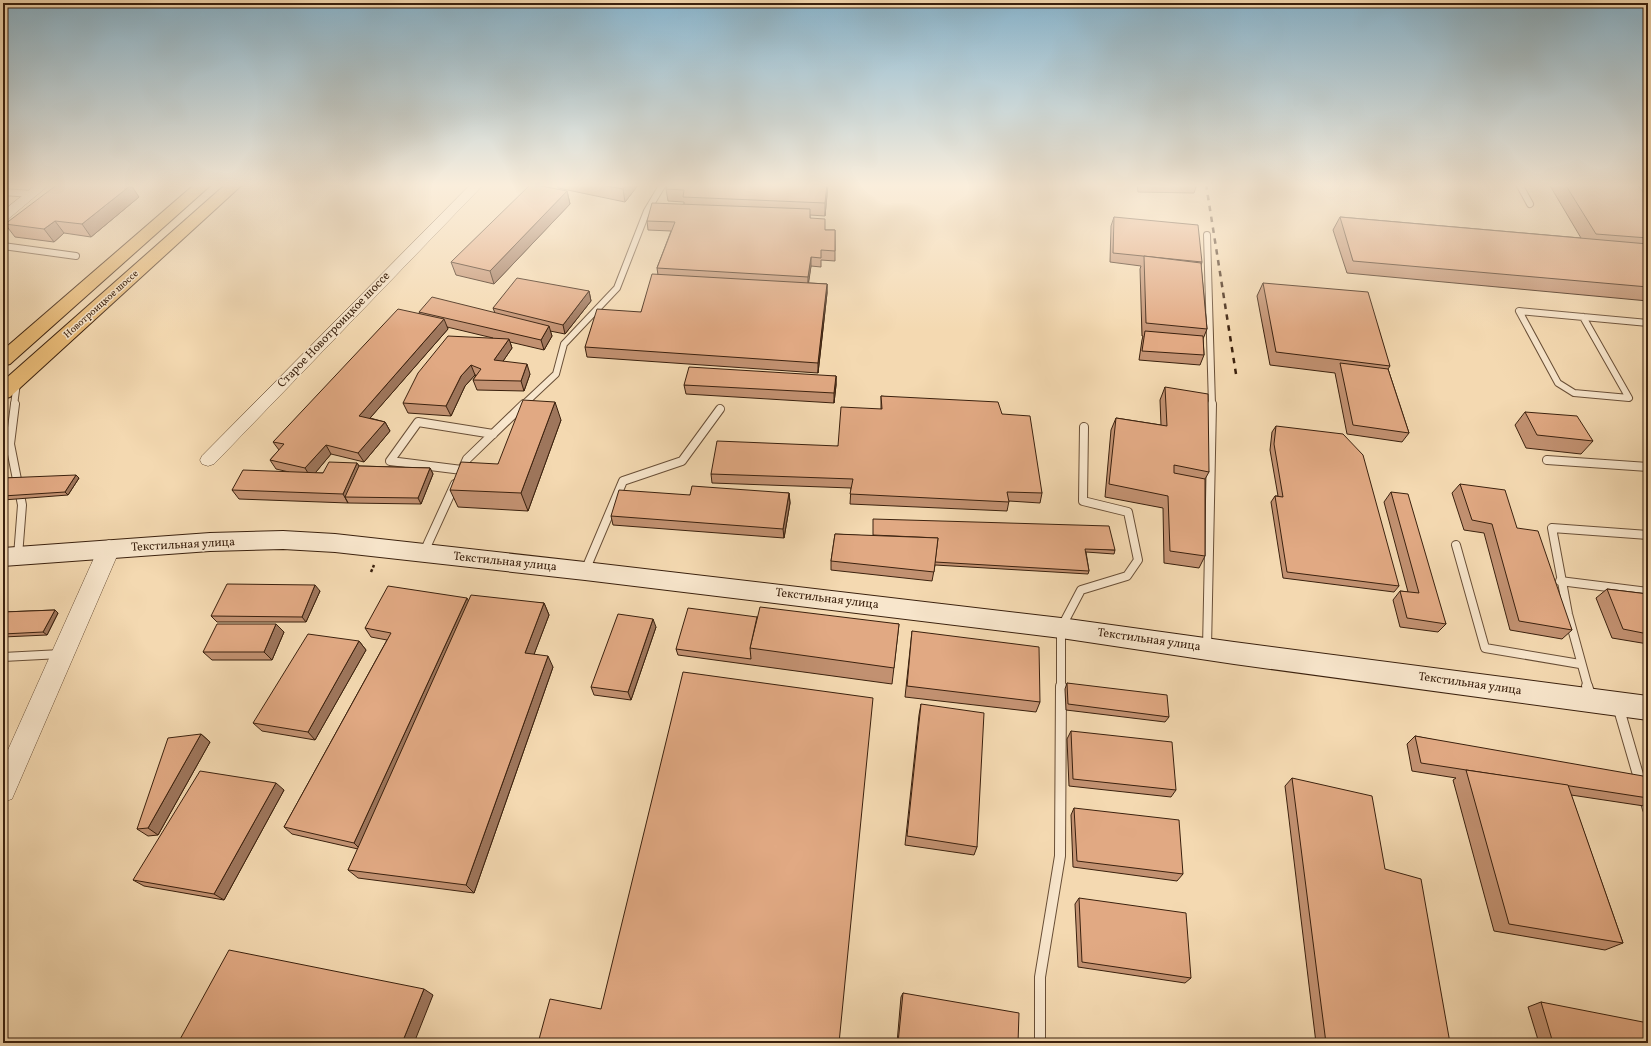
<svg xmlns="http://www.w3.org/2000/svg" width="1651" height="1046" viewBox="0 0 1651 1046" font-family="Vollkorn,serif">
  <style>
    .lines { fill: none; stroke-linecap: round; stroke-linejoin: round }
    .service-far2-casing { stroke: #694f37; stroke-width: 8 }
    .service-far1-casing { stroke: #694f37; stroke-width: 10 }
    .service-casing { stroke: #694f37; stroke-width: 12 }
    .minor-casing { stroke: #694f37; stroke-width: 1 }
    .tertiary-casing { stroke: #694f37; stroke-width: 1 }
    .secondary-casing { stroke: #3b210e; stroke-width: 2 }
    .primary-casing { stroke: #3b210e; stroke-width: 2 }
    .path { stroke: #3b210e; stroke-width: 2.5; stroke-dasharray: 3 2; stroke-linecap: butt }
    .service-far2 { stroke: #f8e6cc; stroke-width: 6 }
    .service-far1 { stroke: #f8e6cc; stroke-width: 8 }
    .service { stroke: #f8e6cc; stroke-width: 10 }
    .minor { fill: #f8e6cc; fill-rule: evenodd }
    .tertiary { fill: #f8e6cc; fill-rule: evenodd }
    .secondary { fill: #f8e6cc; fill-rule: evenodd }
    .primary { fill: #eabc78; fill-rule: evenodd }
    .rail { stroke: #3b210e; stroke-width: 2.5; stroke-dasharray: 5.5 5.5; stroke-linecap: butt }
    .wall { fill: #c29171; stroke: #3b210e }
    .shaded-wall { fill: #9e765c; stroke: #3b210e }
    .building { fill: #e1a983; stroke: #3b210e }
    .labels { text-anchor: middle; dominant-baseline: central; stroke-width: 3; stroke-linejoin: round; paint-order: stroke }
    .far-street-label { font-size: 10px; fill: #3b210e; stroke: #f8e6cc }
    .street-label { font-size: 12px; fill: #3b210e; stroke: #f8e6cc }
  </style>
  <rect width="100%" height="100%" fill="#f4d9b1"/>
  <filter id="stains"><feTurbulence type="fractalNoise" baseFrequency=".005" numOctaves="4"/><feColorMatrix values="0 0 0 0 .2 0 0 0 0 .09 0 0 0 0 .02 0 0 0 .5 -.17"/></filter>
  <radialGradient id="worn" r=".72"><stop offset=".6" stop-color="#630" stop-opacity="0"/><stop offset="1" stop-color="#630" stop-opacity=".3"/></radialGradient>
  <g class="lines">
    <g class="service-far2-casing">
      <g id="service-far2">
        <polyline points="1519,184 1530,204"/>
        <polyline points="3,192 32,194"/>
        <polyline points="1207,235 1212,405"/>
        <polyline points="3,246 76,256"/>
        <polyline points="1583,317 1629,398 1574,393 1558,383 1519,311 1648,323"/>
        <polyline points="14,405 17,383"/>
        <polyline points="523,405 556,374 564,344 617,288 647,211 663,184"/>
      </g>
    </g>
    <g class="service-far1-casing">
      <g id="service-far1">
        <polyline points="15,404 10,444 22,505 18,556"/>
        <polyline points="1547,460 1648,467"/>
        <polyline points="462,470 390,461 418,422 493,434"/>
        <polyline points="461,472 467,459 524,404"/>
        <polyline points="1456,545 1485,648 1580,664"/>
        <polyline points="424,552 455,484"/>
        <polyline points="585,571 623,481 682,461 720,409"/>
        <polyline points="1560,581 1648,592"/>
        <polyline points="1207,648 1212,404"/>
        <polyline points="3,657 61,654"/>
        <polyline points="1061,687 1061,628 1081,590 1127,576 1138,560 1128,512 1083,501 1084,427"/>
        <polyline points="1588,687 1568,614 1552,528 1648,535"/>
      </g>
    </g>
    <g class="service-casing">
      <g id="service">
        <polyline points="1587,686 1591,698"/>
        <polyline points="1618,706 1648,809"/>
        <polyline points="1040,1043 1040,977 1060,856 1061,686"/>
      </g>
    </g>
    <g class="minor-casing">
      <g id="minor">
        <polygon points="37,184 50,184 7,220 3,221 3,211"/>
        <polygon points="471,184 484,184 214,464 208,466 202,464 200,460 202,456"/>
      </g>
    </g>
    <g class="tertiary-casing">
      <polygon id="tertiary" points="109,540 117,543 120,549 12,799 3,802 3,761 98,549 101,543"/>
    </g>
    <g class="secondary-casing">
      <polygon id="secondary" points="283,531 335,534 585,562 1061,618 1234,642 1648,696 1648,720 1234,664 1061,638 585,580 335,552 283,549 210,551 3,566 3,548 210,533"/>
    </g>
    <g class="primary-casing">
      <g id="primary">
        <polygon points="195,184 212,184 10,364 3,366 3,350"/>
        <polygon points="226,184 243,184 10,397 3,399 3,381"/>
      </g>
    </g>
    <polyline class="path" points="371,572 374,565"/>
    <use href="#service-far2" class="service-far2"/>
    <use href="#service-far1" class="service-far1"/>
    <use href="#service" class="service"/>
    <use href="#minor" class="minor"/>
    <use href="#tertiary" class="tertiary"/>
    <use href="#secondary" class="secondary"/>
    <use href="#primary" class="primary"/>
    <polyline class="rail" points="1206,184 1236,374"/>
  </g>
  <g class="wall">
    <polygon points="557,184 639,184 625,202 558,188"/>
    <polygon points="667,184 828,184 825,216 810,215 810,218 825,230 835,230 835,261 821,260 821,267 811,266 808,283 827,284 827,293 818,373 587,357 585,347 641,312 658,275 657,268 671,231 648,230 647,221 684,204 684,202 668,201 666,189"/>
    <polygon points="1137,184 1197,184 1194,193 1138,192"/>
    <polygon points="1549,184 1637,184 1648,199 1648,301 1347,273 1333,230 1340,217 1581,238"/>
    <polygon points="567,191 570,204 494,284 456,275 451,262"/>
    <polygon points="139,197 91,237 64,233 54,242 15,237 5,224"/>
    <polygon points="1114,217 1202,262 1201,266 1207,329 1203,339 1204,355 1200,365 1139,360 1142,340 1143,336 1142,336 1140,269 1141,266 1110,262 1111,226"/>
    <polygon points="1263,283 1390,366 1388,369 1409,433 1402,442 1347,434 1335,373 1270,365 1257,296"/>
    <polygon points="589,291 591,301 565,334 550,331 552,336 544,350 510,342 512,348 503,361 530,374 524,391 477,390 473,380 476,375 475,375 465,386 451,416 408,413 403,403 493,338 447,327 448,329 370,418 385,422 390,431 364,462 331,454 315,473 323,473 357,463 359,466 430,468 433,474 421,504 348,503 239,499 232,490 289,472 276,469 270,460 279,450 273,442 420,314 419,312 495,313 493,308"/>
    <polygon points="836,376 836,385 834,403 686,394 684,385"/>
    <polygon points="1165,387 1209,472 1205,479 1205,556 1199,568 1164,563 1163,508 1105,497 1111,430 1116,418 1161,425 1160,400"/>
    <polygon points="881,396 1002,414 1042,493 1040,503 1009,501 1007,511 850,504 851,488 712,483 711,474 838,446 881,409"/>
    <polygon points="1525,412 1593,441 1581,454 1526,448 1515,425"/>
    <polygon points="561,420 528,511 458,507 450,490 498,464"/>
    <polygon points="1276,426 1399,586 1394,592 1283,578 1271,502 1275,496 1278,496 1270,450 1272,432"/>
    <polygon points="3,478 79,478 68,495 3,500"/>
    <polygon points="1460,484 1517,528 1572,630 1562,639 1510,630 1484,533 1464,530 1452,493"/>
    <polygon points="1391,492 1446,624 1438,632 1400,627 1393,600 1400,591 1408,592 1384,502"/>
    <polygon points="789,493 790,503 784,538 613,525 611,516 690,495"/>
    <polygon points="835,534 1115,550 1114,554 1086,552 1089,571 1088,574 935,565 932,581 831,570 831,561"/>
    <polygon points="1607,589 1648,594 1648,644 1612,638 1596,598"/>
    <polygon points="320,591 306,622 217,622 211,616"/>
    <polygon points="468,601 544,603 549,615 534,654 553,667 474,893 358,878 348,870 358,849 292,834 284,827 387,640 371,637 365,628"/>
    <polygon points="55,610 58,613 47,635 3,637 3,612"/>
    <polygon points="757,617 899,624 892,684 678,655 676,649"/>
    <polygon points="656,627 631,700 594,695 591,687"/>
    <polygon points="912,631 1040,702 1036,712 905,697"/>
    <polygon points="284,632 272,660 212,660 203,652"/>
    <polygon points="359,641 366,650 315,740 262,731 253,723"/>
    <polygon points="1067,683 1169,717 1165,722 1066,710 1065,689"/>
    <polygon points="921,704 977,847 974,855 905,845 919,715"/>
    <polygon points="1071,731 1176,790 1171,797 1069,786 1067,739"/>
    <polygon points="201,734 210,742 158,835 148,836 137,829"/>
    <polygon points="1415,736 1648,784 1648,804 1644,806 1571,795 1623,943 1605,950 1494,931 1453,780 1456,778 1412,771 1407,744"/>
    <polygon points="1292,778 1385,869 1450,1043 1316,1043 1285,786"/>
    <polygon points="284,790 224,900 144,886 133,880"/>
    <polygon points="1074,808 1183,874 1177,881 1073,867 1071,815"/>
    <polygon points="1079,898 1191,978 1185,983 1078,967 1075,904"/>
    <polygon points="903,993 1018,1043 897,1043 901,997"/>
    <polygon points="1541,1002 1648,1043 1539,1043 1528,1007"/>
  </g>
  <g class="shaded-wall">
    <polygon points="627,184 639,184 625,202 623,189"/>
    <polygon points="827,184 828,184 825,216 825,203"/>
    <polygon points="131,185 139,197 91,237 82,224"/>
    <polygon points="567,191 570,204 494,284 490,271"/>
    <polygon points="55,221 64,233 54,242 44,229"/>
    <polygon points="811,257 811,266 808,287 808,277"/>
    <polygon points="827,284 827,293 818,373 818,363"/>
    <polygon points="589,291 591,301 565,334 563,325"/>
    <polygon points="444,319 448,329 364,425 359,416"/>
    <polygon points="549,326 552,336 544,350 541,340"/>
    <polygon points="509,339 512,348 497,370 494,360"/>
    <polygon points="527,364 530,374 524,391 521,381"/>
    <polygon points="471,365 475,375 465,386 451,416 446,406 461,376"/>
    <polygon points="836,376 836,385 834,403 834,393"/>
    <polygon points="555,402 561,420 528,511 521,493"/>
    <polygon points="385,422 390,431 364,462 358,453"/>
    <polygon points="326,445 331,454 311,478 305,468"/>
    <polygon points="357,463 363,472 345,497 348,503 343,494"/>
    <polygon points="430,468 433,474 421,504 418,498"/>
    <polygon points="76,475 79,478 68,495 65,492"/>
    <polygon points="789,493 790,503 784,538 783,529"/>
    <polygon points="315,585 320,591 306,622 302,617"/>
    <polygon points="467,598 472,607 361,850 354,843"/>
    <polygon points="544,603 549,615 530,665 525,653"/>
    <polygon points="55,610 58,613 47,635 43,632"/>
    <polygon points="653,619 656,627 631,700 628,692"/>
    <polygon points="276,624 284,632 272,660 264,652"/>
    <polygon points="359,641 366,650 315,740 308,732"/>
    <polygon points="548,656 553,667 474,893 466,885"/>
    <polygon points="201,734 210,742 158,835 148,828"/>
    <polygon points="276,783 284,790 224,900 214,894"/>
    <polygon points="424,989 433,995 414,1043 402,1043"/>
  </g>
  <g class="building">
    <polygon points="58,184 127,184 131,185 82,224 55,221 44,229 5,224"/>
    <polygon points="531,184 567,191 490,271 451,262"/>
    <polygon points="596,184 627,184 623,189"/>
    <polygon points="667,184 827,184 825,203 683,197 684,190 666,189"/>
    <polygon points="1565,184 1637,184 1648,199 1648,238 1596,234"/>
    <polygon points="652,203 810,209 810,218 825,219 825,230 835,230 835,251 821,250 821,258 811,257 808,277 657,268 675,222 647,221"/>
    <polygon points="1114,217 1198,225 1202,262 1113,253"/>
    <polygon points="1340,217 1648,244 1648,287 1353,261"/>
    <polygon points="1144,256 1201,263 1207,329 1146,323"/>
    <polygon points="652,274 827,284 818,363 585,347 597,309 641,312"/>
    <polygon points="517,278 589,291 563,325 493,308"/>
    <polygon points="1263,283 1368,292 1390,366 1276,352"/>
    <polygon points="432,297 549,326 541,340 419,312"/>
    <polygon points="398,309 444,319 359,416 385,422 358,453 326,445 305,468 270,460 284,444 273,442"/>
    <polygon points="1145,331 1203,336 1204,355 1142,351"/>
    <polygon points="448,336 509,339 494,360 527,364 521,381 473,380 481,369 471,365 461,376 446,406 403,403 418,373"/>
    <polygon points="1340,363 1388,369 1409,433 1353,425"/>
    <polygon points="689,367 836,376 834,393 684,385"/>
    <polygon points="1165,387 1208,394 1209,472 1174,465 1174,473 1205,479 1205,556 1170,551 1168,496 1109,484 1116,418 1167,426"/>
    <polygon points="881,396 998,402 1002,414 1030,416 1042,493 1007,492 1009,502 850,494 853,479 711,474 717,441 838,446 841,407 882,409"/>
    <polygon points="523,400 555,402 521,493 450,490 461,462 498,464"/>
    <polygon points="1525,412 1577,416 1593,441 1537,435"/>
    <polygon points="1276,426 1343,434 1363,455 1399,586 1287,572 1275,496 1283,497 1274,444"/>
    <polygon points="329,462 357,463 343,494 232,490 243,470 323,473"/>
    <polygon points="359,466 430,468 418,498 345,497"/>
    <polygon points="76,475 65,492 3,496 3,478"/>
    <polygon points="1460,484 1505,490 1517,528 1538,531 1572,630 1519,621 1492,524 1472,520"/>
    <polygon points="692,486 789,493 783,529 611,516 619,490 690,495"/>
    <polygon points="1391,492 1408,494 1446,624 1407,618 1400,591 1419,593"/>
    <polygon points="873,519 1109,526 1115,550 1085,549 1089,571 935,562 938,538 873,535"/>
    <polygon points="835,534 938,538 934,572 831,561"/>
    <polygon points="227,584 315,585 302,617 211,616"/>
    <polygon points="388,586 467,598 354,843 284,827 391,633 365,628"/>
    <polygon points="1607,589 1648,594 1648,634 1623,629"/>
    <polygon points="471,595 544,603 525,653 548,656 466,885 348,870"/>
    <polygon points="760,607 899,624 894,668 750,648"/>
    <polygon points="688,608 757,617 750,648 751,659 676,649"/>
    <polygon points="55,610 43,632 3,634 3,612"/>
    <polygon points="618,614 653,619 628,692 591,687"/>
    <polygon points="217,624 276,624 264,652 203,652"/>
    <polygon points="912,631 1039,647 1040,702 907,686"/>
    <polygon points="308,634 359,641 308,732 253,723"/>
    <polygon points="683,672 873,698 839,1043 538,1043 550,999 601,1009"/>
    <polygon points="1067,683 1167,695 1169,717 1068,704"/>
    <polygon points="921,704 984,713 977,847 907,836"/>
    <polygon points="1071,731 1172,742 1176,790 1073,779"/>
    <polygon points="201,734 148,828 137,829 168,738"/>
    <polygon points="1415,736 1643,776 1648,784 1648,798 1421,763"/>
    <polygon points="1466,770 1568,785 1623,943 1509,924"/>
    <polygon points="200,771 276,783 214,894 133,880"/>
    <polygon points="1292,778 1372,796 1385,869 1421,879 1450,1043 1326,1043"/>
    <polygon points="1074,808 1179,820 1183,874 1077,861"/>
    <polygon points="1079,898 1186,913 1191,978 1082,962"/>
    <polygon points="229,950 424,989 402,1043 178,1043"/>
    <polygon points="903,993 1019,1013 1018,1043 898,1043"/>
    <polygon points="1541,1002 1648,1023 1648,1043 1553,1043"/>
  </g>
  <linearGradient id="sky" x2="0" y2="1"><stop stop-color="#89b6cf"/><stop offset="0.56" stop-color="#faeedc"/><stop offset="1" stop-color="#faeedc" stop-opacity="0"/></linearGradient>
  <rect width="1651" height="331" fill="url(#sky)"/>
  <g class="labels">
    <g class="far-street-label">
      <text transform="translate(101 304) rotate(-42)">Новотроицкое шоссе</text>
    </g>
    <g class="street-label">
      <text transform="translate(334 330) rotate(-46)">Старое Новотроицкое шоссе</text>
      <text transform="translate(183 545) rotate(-3)">Текстильная улица</text>
      <text transform="translate(505 562) rotate(6)">Текстильная улица</text>
      <text transform="translate(827 599) rotate(7)">Текстильная улица</text>
      <text transform="translate(1149 640) rotate(8)">Текстильная улица</text>
      <text transform="translate(1470 684) rotate(8)">Текстильная улица</text>
    </g>
  </g>
  <rect width="1651" height="1046" fill="none" stroke="#f4d9b1" stroke-width="16"/>
  <rect x="4" y="4" width="1643" height="1038" fill="none" stroke="#3b210e" stroke-width="2"/>
  <rect x="8" y="8" width="1635" height="1030" fill="none" stroke="#3b210e"/>
  <rect width="100%" height="100%" filter="url(#stains)"/>
  <rect width="100%" height="100%" fill="url(#worn)"/>
</svg>
